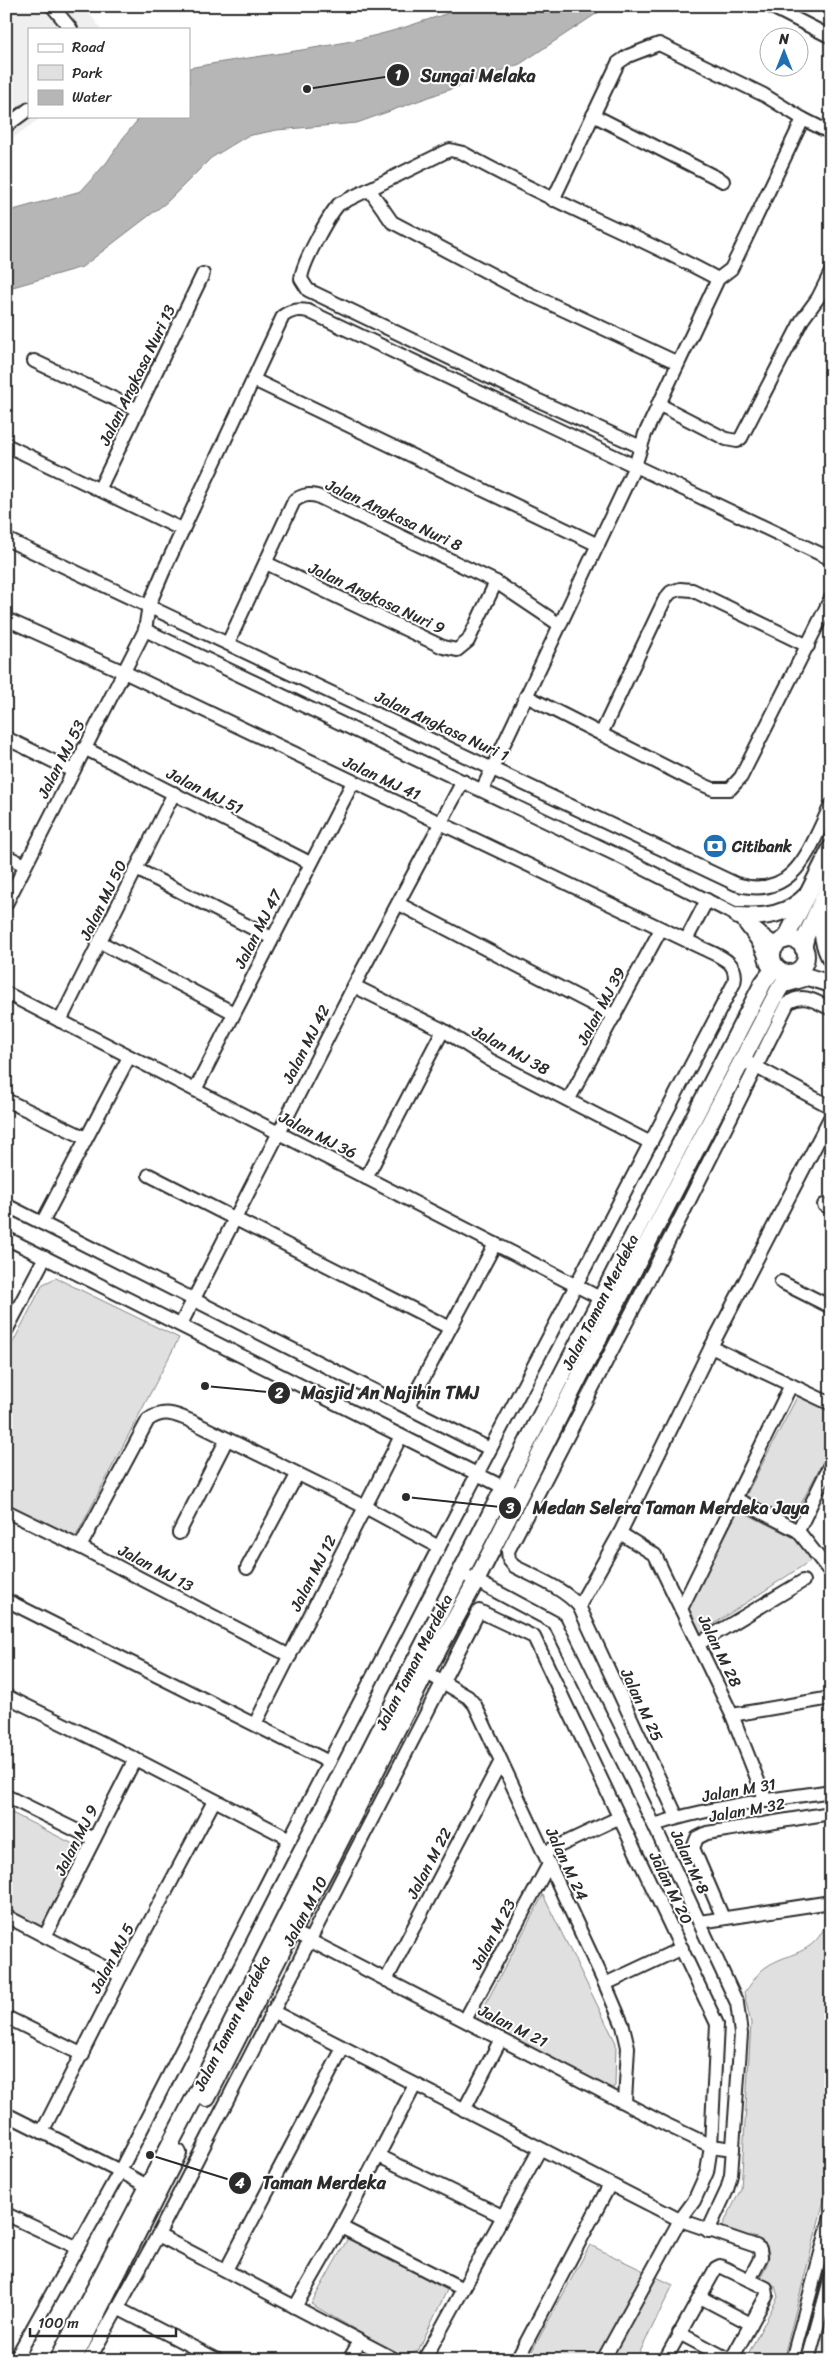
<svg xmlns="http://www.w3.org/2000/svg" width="837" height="2366" viewBox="0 0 837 2366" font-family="Sriracha,sans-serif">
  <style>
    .built { fill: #efefef }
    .green { fill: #e0e0e0; stroke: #868686 }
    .water { fill: #b6b6b6; stroke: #7e7e7e }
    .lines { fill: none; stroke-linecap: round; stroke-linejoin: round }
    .minor-casing { stroke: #2b2b2b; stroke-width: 16 }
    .major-casing { stroke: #2b2b2b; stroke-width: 20 }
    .minor { stroke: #fff; stroke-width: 12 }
    .major { stroke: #fff; stroke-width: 16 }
    .labels { text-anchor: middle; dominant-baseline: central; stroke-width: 4; stroke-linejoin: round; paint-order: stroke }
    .street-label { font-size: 16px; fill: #2b2b2b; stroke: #fff }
    .poi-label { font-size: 16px; font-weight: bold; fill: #2b2b2b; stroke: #fff; text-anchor: start }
    .leader { fill: none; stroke: #2b2b2b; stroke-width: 2 }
    .callout-dot { fill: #2b2b2b; stroke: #fff; stroke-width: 2 }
    .mark-label { font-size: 15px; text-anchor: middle; font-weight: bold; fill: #fff }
    .callout-label { font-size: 18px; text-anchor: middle; font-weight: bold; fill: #2b2b2b; stroke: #fff; stroke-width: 4; stroke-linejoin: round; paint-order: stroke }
  </style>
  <rect width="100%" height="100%" fill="#fff"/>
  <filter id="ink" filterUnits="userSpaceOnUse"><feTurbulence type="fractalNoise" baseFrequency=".02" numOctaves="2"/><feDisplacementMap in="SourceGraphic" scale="10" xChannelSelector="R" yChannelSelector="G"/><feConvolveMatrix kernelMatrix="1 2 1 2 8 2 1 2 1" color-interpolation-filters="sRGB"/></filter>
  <g filter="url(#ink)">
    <g class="built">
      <polygon points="6,6 84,6 101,29 29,29 29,116 43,116 6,143"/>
      <polygon points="831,2300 831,2360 816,2360 823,2331"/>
    </g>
    <g class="green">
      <polygon points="56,1278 179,1338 73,1542 6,1507 6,1356 43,1284"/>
      <polygon points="798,1395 831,1411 831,1446 790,1525 743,1501"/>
      <polygon points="739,1510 804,1543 810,1561 697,1635 685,1609"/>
      <polygon points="6,1810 79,1847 43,1927 6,1908"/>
      <polygon points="543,1895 616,2043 615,2086 608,2091 476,2022"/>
      <path d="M831 1926V2173L783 2360H745L778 2297 775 2286 760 2278C766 2266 775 2254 763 2242L721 2229 741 2189 751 2023 744 1993C750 1986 755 1977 761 1971 782 1952 810 1958 824 1928Z"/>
      <polygon points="348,2238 447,2290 418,2351 402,2357 311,2304"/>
      <polygon points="590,2245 673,2285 636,2360 527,2360"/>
    </g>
    <path class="water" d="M460 6H608L520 64 357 123 277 130 247 136 211 158 167 202 82 267 6 289V212L81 191 107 162 123 138 141 116H189V68C267 53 341 49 418 23 431 18 448 15 460 6Z"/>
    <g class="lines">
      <g class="minor-casing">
        <g id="minor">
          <polyline points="52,6 71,29"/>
          <polyline points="770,6 831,37"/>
          <polyline points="593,115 723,181"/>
          <polyline points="6,126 29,109"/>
          <polyline points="369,189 392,222 521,290 678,363"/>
          <polyline points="553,200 618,63 628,56 659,44 764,95 803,119 831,133"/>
          <polyline points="34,361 138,410"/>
          <polyline points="254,380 598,545"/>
          <polyline points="658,404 726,439 737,441 741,438 802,320 818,298 831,272"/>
          <polyline points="6,445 183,530"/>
          <path d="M641 447 537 400 308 290 301 279C302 264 328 216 339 204L443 153 450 150 463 153C546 200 635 234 718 279"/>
          <polyline points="99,490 203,274"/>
          <path d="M6 539 736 884C795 902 810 847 831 805"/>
          <polyline points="266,563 443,647 457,650 468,641 496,582"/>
          <path d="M6 619 124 672 698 946C715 955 740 960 734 983L439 1547 120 2171 15 2360"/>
          <polyline points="145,630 621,857 738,916 776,945"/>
          <path d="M228 643 294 501C302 495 308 494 317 496L496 582 560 625"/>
          <polyline points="526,696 692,780 713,789 730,789 741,777 831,598"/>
          <polyline points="601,734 665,599 671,592 680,589 692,590 808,646"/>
          <polyline points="6,738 73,771"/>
          <polyline points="84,748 310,863"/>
          <polyline points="482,790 635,466 645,434 718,279 731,269 738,255 803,119"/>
          <polyline points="6,856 25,865"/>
          <polyline points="136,869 272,938"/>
          <path d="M6 904 145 630 149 605 164 570 283 316C291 310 298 309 308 311L831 559"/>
          <polyline points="399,904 615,1016"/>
          <polyline points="686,940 707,900"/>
          <polyline points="100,942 234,1013"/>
          <polyline points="354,986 443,1030 490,1060 651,1143"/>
          <polyline points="6,993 608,1302"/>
          <polyline points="60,1021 174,793"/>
          <polyline points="747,1062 831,1107"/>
          <polyline points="195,1090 353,782"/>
          <polyline points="569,1099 661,929"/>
          <polyline points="6,1100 86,1138"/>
          <polyline points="149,1175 450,1328"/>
          <polyline points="366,1178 443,1030"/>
          <polyline points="6,1205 490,1449"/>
          <polyline points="824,1205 831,1208"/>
          <polyline points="42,1223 129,1057"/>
          <polyline points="6,1238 511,1491"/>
          <polyline points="781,1282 831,1307"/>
          <polyline points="181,1324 357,980 463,781"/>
          <polyline points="6,1331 45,1257"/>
          <polyline points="711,1347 831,1404"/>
          <polyline points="408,1407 495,1244"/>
          <polyline points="736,1499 798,1531 831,1573"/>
          <polyline points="6,1511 80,1547 290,1656"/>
          <polyline points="798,1531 831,1463"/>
          <polyline points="179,1533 227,1439"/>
          <polyline points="620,1533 655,1555 732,1715 766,1801"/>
          <path d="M80 1547 148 1420C164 1409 175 1414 191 1421L365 1507 439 1547"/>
          <polyline points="247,1568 297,1475"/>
          <polyline points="469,1577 555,1623 654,1825 737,2003 741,2034 731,2175 727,2190 708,2231"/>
          <polyline points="6,1600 329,1762"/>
          <polyline points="579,1606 620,1533 711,1347 831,1116"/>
          <polyline points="681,1609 791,1385"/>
          <polyline points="698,1644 803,1581"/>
          <polyline points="434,1677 468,1697 475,1705 605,1984 623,2026 628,2047 625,2102"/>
          <polyline points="6,1696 135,1759 290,1839"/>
          <polyline points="732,1715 831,1698"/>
          <polyline points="255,1724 401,1436"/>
          <polyline points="6,1796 94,1839"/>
          <path d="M677 1817 579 1606C562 1587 536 1578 514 1566L509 1560 508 1551 684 1211 788 1003C803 992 816 1002 831 1009"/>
          <path d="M654 1825C711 1806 772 1800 831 1791"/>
          <polyline points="544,1853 618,1818"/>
          <polyline points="6,1916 121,1976"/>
          <polyline points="723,1918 693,1848 697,1838 707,1833 831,1813"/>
          <polyline points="700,1922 831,1902"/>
          <polyline points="45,1936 135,1759"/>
          <polyline points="301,1936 667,2125 711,2146 733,2149"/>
          <polyline points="386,1980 501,1761"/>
          <polyline points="605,1984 682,1948"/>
          <polyline points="272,2011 680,2220 756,2246 760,2249 761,2257 749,2280"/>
          <polyline points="6,2017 83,2055"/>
          <polyline points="465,2020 549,1864"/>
          <polyline points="464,2110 501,2039"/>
          <polyline points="6,2114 120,2171 156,2191"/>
          <polyline points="42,2132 121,1976 214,1801"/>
          <polyline points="379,2156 502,2216"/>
          <polyline points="6,2214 76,2247"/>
          <polyline points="341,2227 463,2289"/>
          <polyline points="158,2235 396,2360"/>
          <polyline points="226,2270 343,2048"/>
          <polyline points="700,2297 751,2324"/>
          <polyline points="295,2307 341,2227 415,2085"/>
          <polyline points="117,2308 218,2360"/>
          <polyline points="679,2333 730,2360"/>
          <polyline points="89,2360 158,2235 479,1611 534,1637 717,2024 711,2146 707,2172 694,2201 680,2220 603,2360"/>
          <polyline points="349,2360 360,2341"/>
          <polyline points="424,2360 540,2149"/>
          <polyline points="517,2360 609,2186"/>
          <polyline points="665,2360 716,2268 720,2266 766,2288 767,2295 731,2360"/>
          <polyline points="792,2360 831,2216"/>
          <polyline points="808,2360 831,2276"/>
        </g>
      </g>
      <g class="major-casing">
        <g id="major">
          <path d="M822 907C821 923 822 944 831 959"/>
          <path d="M738 916C764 918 788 915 807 895"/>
          <path d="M746 922C756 935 766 947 769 964"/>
          <circle cx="789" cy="956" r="17"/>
          <polyline points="785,940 831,848"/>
          <polyline points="803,948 806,936 831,882"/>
          <polyline points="788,983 808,977 831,984"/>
          <polyline points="207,2098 292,1931 332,1857 426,1672 476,1581 615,1306 778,991 790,973"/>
          <polyline points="58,2360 192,2102 413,1665 763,983 775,967"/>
          <polyline points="73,2360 178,2153"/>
        </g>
      </g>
      <use href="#minor" class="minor"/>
      <use href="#major" class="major"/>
    </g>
  </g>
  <defs>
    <g id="bank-disc" transform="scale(1.25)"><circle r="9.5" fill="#1f6fb2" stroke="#fff"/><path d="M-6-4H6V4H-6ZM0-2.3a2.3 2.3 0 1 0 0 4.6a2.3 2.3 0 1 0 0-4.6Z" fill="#fff"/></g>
  </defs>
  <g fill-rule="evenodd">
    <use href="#bank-disc" x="715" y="846"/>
  </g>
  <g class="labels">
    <g class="street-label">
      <text transform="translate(137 375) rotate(-64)">Jalan Angkasa Nuri 13</text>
      <text transform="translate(394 515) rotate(25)">Jalan Angkasa Nuri 8</text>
      <text transform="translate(377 598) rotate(25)">Jalan Angkasa Nuri 9</text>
      <text transform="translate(442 726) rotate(25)">Jalan Angkasa Nuri 1</text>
      <text transform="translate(61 759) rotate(-63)">Jalan MJ 53</text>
      <text transform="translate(382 778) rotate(25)">Jalan MJ 41</text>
      <text transform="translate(205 791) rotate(27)">Jalan MJ 51</text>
      <text transform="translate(103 900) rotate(-64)">Jalan MJ 50</text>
      <text transform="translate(258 929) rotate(-63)">Jalan MJ 47</text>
      <text transform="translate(601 1006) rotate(-62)">Jalan MJ 39</text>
      <text transform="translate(306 1044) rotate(-63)">Jalan MJ 42</text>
      <text transform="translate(511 1050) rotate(29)">Jalan MJ 38</text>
      <text transform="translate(318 1135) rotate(27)">Jalan MJ 36</text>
      <text transform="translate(600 1302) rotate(-63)">Jalan Taman Merdeka</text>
      <text transform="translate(156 1568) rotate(28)">Jalan MJ 13</text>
      <text transform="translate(313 1573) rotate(-63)">Jalan MJ 12</text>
      <text transform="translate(720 1651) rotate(64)">Jalan M 28</text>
      <text transform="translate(414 1662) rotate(-63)">Jalan Taman Merdeka</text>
      <text transform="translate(642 1705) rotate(65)">Jalan M 25</text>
      <text transform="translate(739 1790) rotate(-10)">Jalan M 31</text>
      <text transform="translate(747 1810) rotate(-10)">Jalan M 32</text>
      <text transform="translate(76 1840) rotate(-63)">Jalan MJ 9</text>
      <text transform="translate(690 1862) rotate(65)">Jalan M 8</text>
      <text transform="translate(429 1863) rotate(-62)">Jalan M 22</text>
      <text transform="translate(567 1864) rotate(65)">Jalan M 24</text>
      <text transform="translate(671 1888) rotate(64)">Jalan M 20</text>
      <text transform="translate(305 1911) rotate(-62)">Jalan M 10</text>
      <text transform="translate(493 1934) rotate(-62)">Jalan M 23</text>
      <text transform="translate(112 1958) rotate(-62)">Jalan MJ 5</text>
      <text transform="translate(232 2023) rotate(-63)">Jalan Taman Merdeka</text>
      <text transform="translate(513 2026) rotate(27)">Jalan M 21</text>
    </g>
    <g class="poi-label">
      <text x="732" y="846">Citibank</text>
    </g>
  </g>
  <path class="leader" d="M307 89L398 75M205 1386L279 1393M406 1497L510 1508M150 2155L240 2183"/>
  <g class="callout-dot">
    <circle cx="307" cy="89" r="5"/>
    <circle cx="205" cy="1386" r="5"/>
    <circle cx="406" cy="1497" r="5"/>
    <circle cx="150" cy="2155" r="5"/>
    <circle cx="398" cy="75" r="12"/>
    <circle cx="279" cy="1393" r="12"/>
    <circle cx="510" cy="1508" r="12"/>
    <circle cx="240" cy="2183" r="12"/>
  </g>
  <g class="mark-label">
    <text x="398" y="80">1</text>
    <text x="279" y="1398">2</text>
    <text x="510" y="1513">3</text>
    <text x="240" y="2188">4</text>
  </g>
  <g class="callout-label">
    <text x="478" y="82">Sungai Melaka</text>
    <text x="390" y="1399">Masjid An Najihin TMJ</text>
    <text x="671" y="1514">Medan Selera Taman Merdeka Jaya</text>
    <text x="324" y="2189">Taman Merdeka</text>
  </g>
  <rect width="837" height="2366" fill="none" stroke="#fff" stroke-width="25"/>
  <rect x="12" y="12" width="812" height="2341" fill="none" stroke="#2b2b2b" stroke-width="2" filter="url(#ink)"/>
  <rect x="28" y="28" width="162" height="90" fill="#ffffff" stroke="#aaaaaa"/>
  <rect x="38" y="44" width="25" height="8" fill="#ffffff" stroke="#aaaaaa"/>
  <text x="72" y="52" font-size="15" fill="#2b2b2b">Road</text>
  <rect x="38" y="65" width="25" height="15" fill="#e0e0e0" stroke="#aaaaaa"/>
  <text x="72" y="78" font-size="15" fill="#2b2b2b">Park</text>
  <rect x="38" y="90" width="25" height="15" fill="#b6b6b6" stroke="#aaaaaa"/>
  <text x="72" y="102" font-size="15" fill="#2b2b2b">Water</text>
  <g transform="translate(784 52)"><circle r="24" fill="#ffffff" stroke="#aaaaaa"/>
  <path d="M0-4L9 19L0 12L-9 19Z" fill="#1f6fb2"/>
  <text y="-8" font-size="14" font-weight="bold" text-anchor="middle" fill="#2b2b2b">N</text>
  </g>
  <path d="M30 2328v8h146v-8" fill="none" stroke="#2b2b2b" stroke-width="2.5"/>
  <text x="38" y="2328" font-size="15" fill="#2b2b2b" stroke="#ffffff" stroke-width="4" paint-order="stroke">100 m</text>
</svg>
